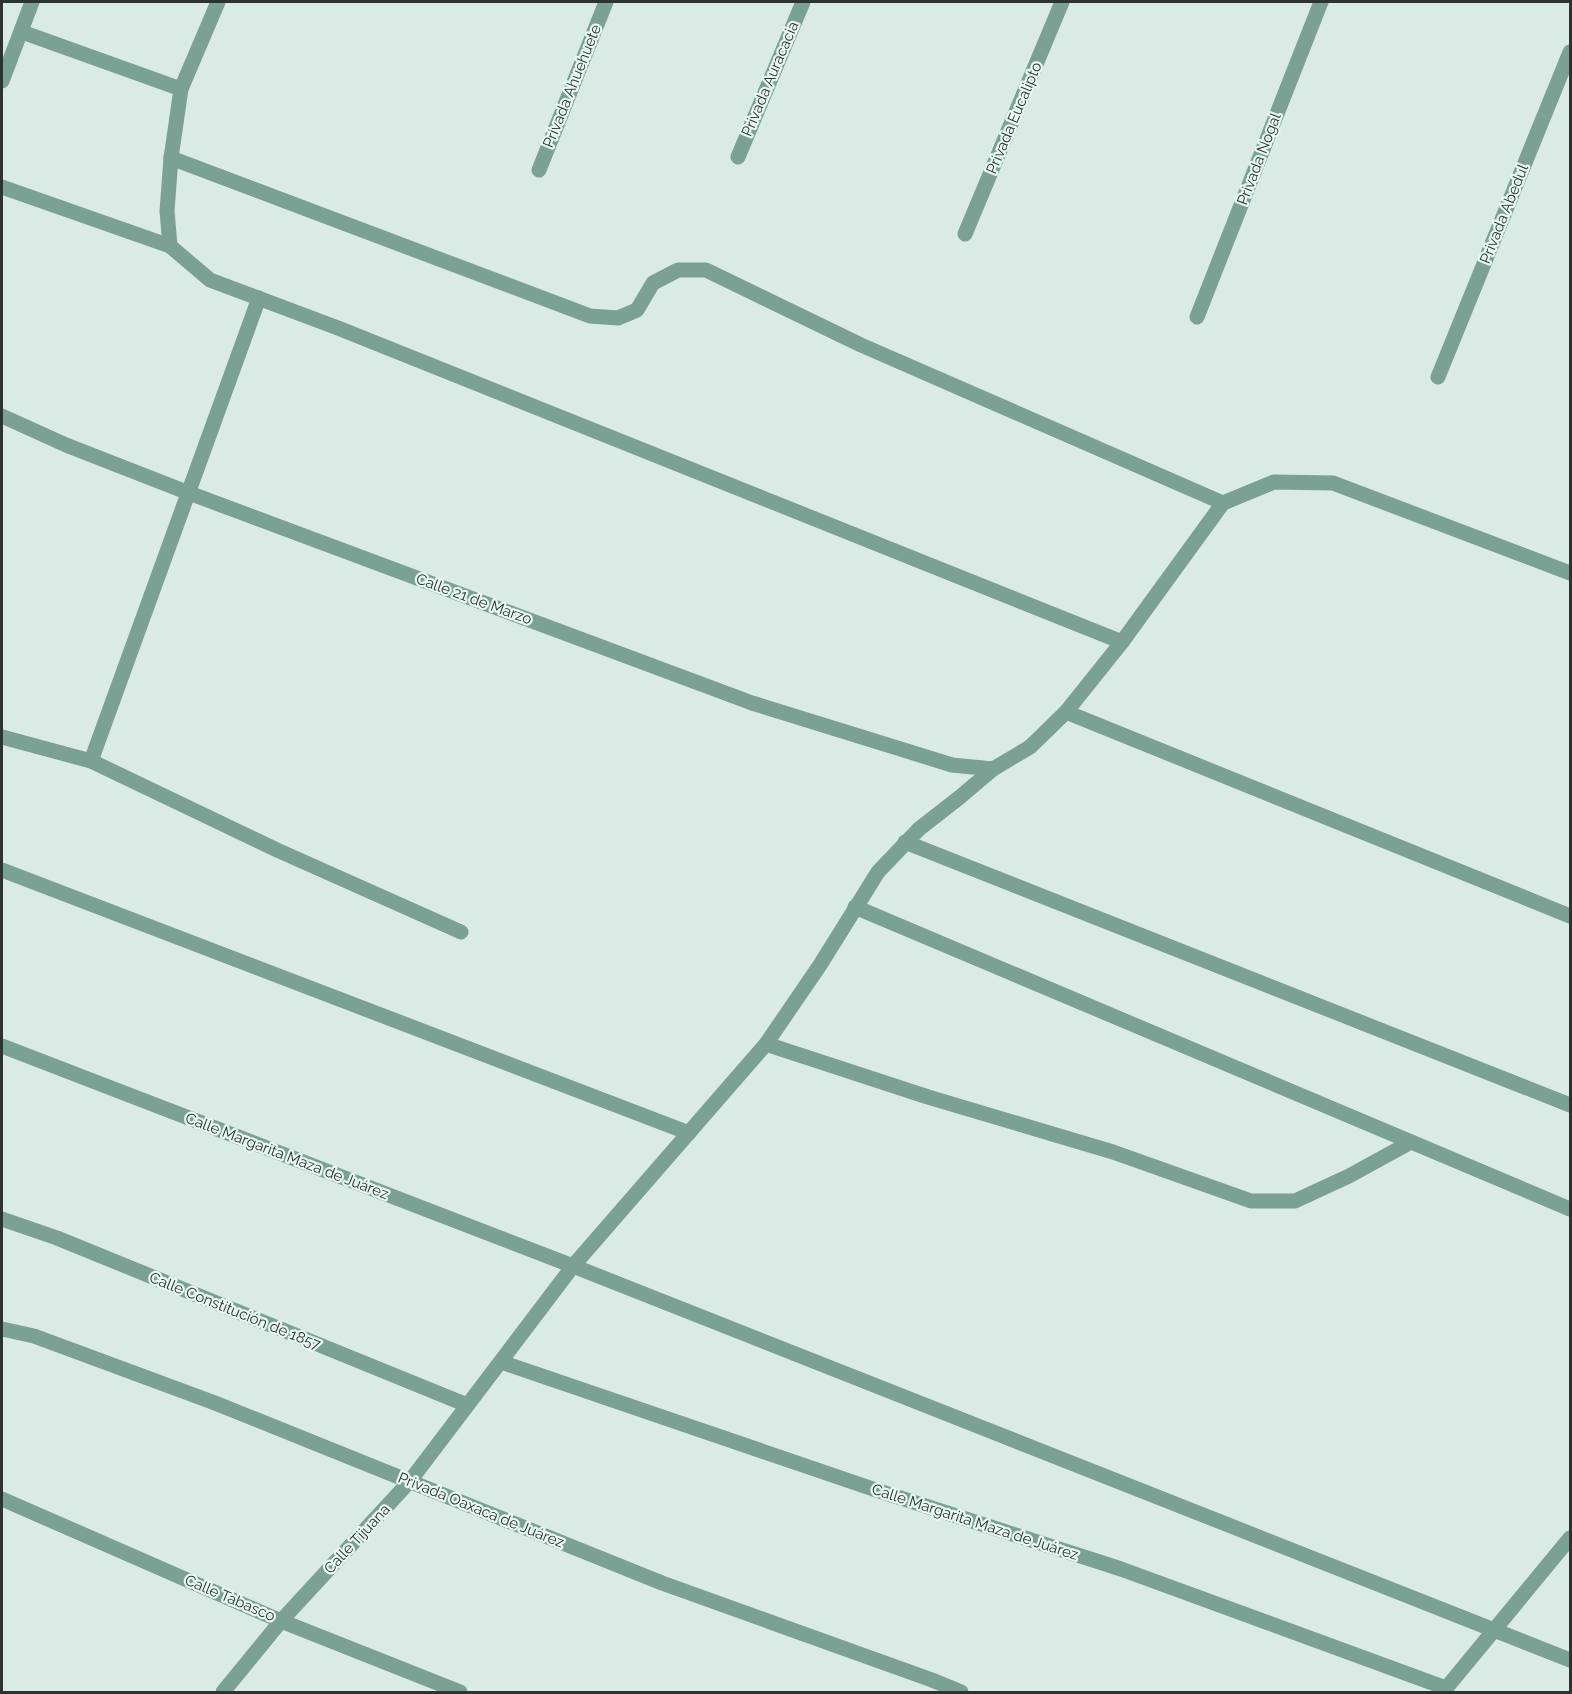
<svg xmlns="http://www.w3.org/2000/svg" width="1572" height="1694" viewBox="0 0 1572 1694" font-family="Raleway,sans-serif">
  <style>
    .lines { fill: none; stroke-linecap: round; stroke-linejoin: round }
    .minor { stroke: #7ba094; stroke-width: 15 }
    .labels { text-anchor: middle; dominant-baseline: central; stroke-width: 4.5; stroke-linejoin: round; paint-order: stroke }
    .street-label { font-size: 15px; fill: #2d3331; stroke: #e7f7f1 }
  </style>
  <rect width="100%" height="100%" fill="#daeae4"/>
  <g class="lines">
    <g class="minor">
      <polyline points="218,2 181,89 171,158 167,211 170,246 210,280 338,328 1122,642"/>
      <polyline points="22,32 181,89"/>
      <polyline points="2,81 32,2"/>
      <polyline points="738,157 803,2"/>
      <polyline points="171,158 590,316 618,318 637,310 653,283 678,270 706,270 861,345 1223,503"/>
      <polyline points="539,170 606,2"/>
      <polyline points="2,187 170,246"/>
      <polyline points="965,234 1062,2"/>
      <polyline points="1197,317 1321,2"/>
      <polyline points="1438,377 1570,52"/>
      <polyline points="2,416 66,445 189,493 752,703 952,765 993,769 1030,747 1066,712 1122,642 1223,503 1274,482 1333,483 1570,573"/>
      <polyline points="1066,712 1570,916"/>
      <polyline points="2,737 91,761 277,850 461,932"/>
      <polyline points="91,761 259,298"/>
      <polyline points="905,842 1570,1105"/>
      <polyline points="2,870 689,1133"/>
      <polyline points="855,907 1570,1209"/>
      <polyline points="766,1044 928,1097 1113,1152 1251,1201 1295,1201 1349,1176 1411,1142"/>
      <polyline points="2,1046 573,1266 1570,1660"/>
      <polyline points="2,1219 57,1238 467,1405"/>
      <polyline points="2,1329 34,1336 215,1403 662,1583 932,1680 961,1692"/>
      <polyline points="501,1362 876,1490 1121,1569 1446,1688"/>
      <polyline points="2,1499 281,1621 460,1692"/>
      <polyline points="223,1692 281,1621 410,1481 573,1266 766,1044 820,965 878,872 919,829 960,797 993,769"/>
      <polyline points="1443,1692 1570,1538"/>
    </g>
  </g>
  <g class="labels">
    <g class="street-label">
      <text transform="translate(770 79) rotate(-67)">Privada Auracacia</text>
      <text transform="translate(572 86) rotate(-68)">Privada Ahuehuete</text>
      <text transform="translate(1014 118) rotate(-67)">Privada Eucalipto</text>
      <text transform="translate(1259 159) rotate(-69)">Privada Nogal</text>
      <text transform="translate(1504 214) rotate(-68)">Privada Abedul</text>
      <text transform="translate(474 599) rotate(20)">Calle 21 de Marzo</text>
      <text transform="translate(287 1156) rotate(21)">Calle Margarita Maza de Juárez</text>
      <text transform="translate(235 1311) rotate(22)">Calle Constitución de 1857</text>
      <text transform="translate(481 1510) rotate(22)">Privada Oaxaca de Juárez</text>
      <text transform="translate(975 1522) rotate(18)">Calle Margarita Maza de Juárez</text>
      <text transform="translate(357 1539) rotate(-47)">Calle Tijuana</text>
      <text transform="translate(230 1598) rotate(23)">Calle Tabasco</text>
    </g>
  </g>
  <rect width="1572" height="1694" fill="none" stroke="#2d3331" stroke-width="6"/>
</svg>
